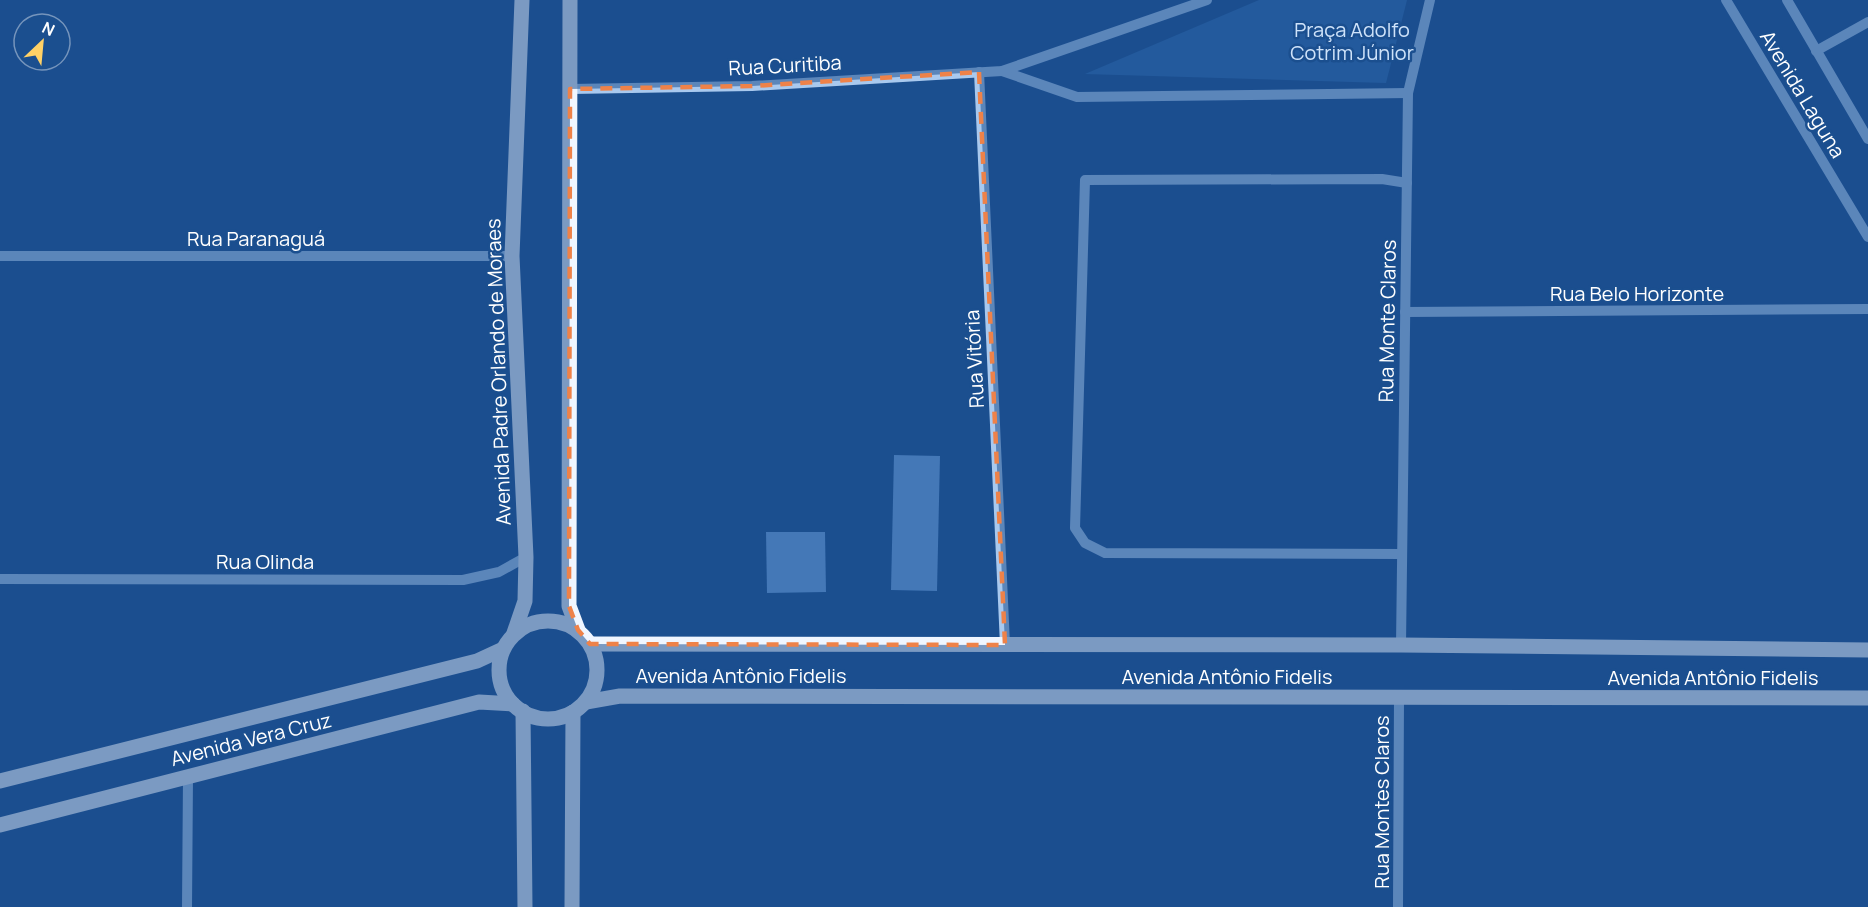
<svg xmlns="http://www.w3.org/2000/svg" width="1868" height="907" viewBox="0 0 1868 907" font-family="Manrope,sans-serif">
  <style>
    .green { fill: #2e69ad }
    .building { fill: #4478b7 }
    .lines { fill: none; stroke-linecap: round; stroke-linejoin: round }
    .minor { stroke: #a9c9ee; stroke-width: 10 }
    .major { stroke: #f0f6ff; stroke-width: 15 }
    .marked { fill: none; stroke: #ee8249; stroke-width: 4.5; stroke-dasharray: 12 8; stroke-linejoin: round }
    .labels { text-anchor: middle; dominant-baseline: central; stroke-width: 5; stroke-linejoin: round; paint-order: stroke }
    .park-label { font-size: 20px; fill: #cfe3fa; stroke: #1b4f8f }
    .street-label { font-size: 20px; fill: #fff; stroke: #1b4f8f }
  </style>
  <rect width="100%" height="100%" fill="#1b4f8f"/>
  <polygon class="green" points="1259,0 1407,0 1386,83 1085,74"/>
  <g class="building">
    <polygon points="894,455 940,456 937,591 891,590"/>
    <polygon points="766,532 825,532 826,592 767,593"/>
  </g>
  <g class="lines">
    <g class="minor">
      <polyline points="1726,0 1868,237"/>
      <polyline points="1787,0 1868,139"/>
      <polyline points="1816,51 1868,22"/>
      <polyline points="1002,71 1077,97 1408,93"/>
      <polyline points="979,72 1005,645"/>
      <polyline points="570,89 752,86 1002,71 1207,0"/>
      <polyline points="0,256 512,256"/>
      <polyline points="1405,312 1868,309"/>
      <polyline points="1402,554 1105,553 1085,543 1075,528 1085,180 1382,179 1407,183"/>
      <polyline points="0,579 463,580 499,572 526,557"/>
      <polyline points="1401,645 1408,93 1430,0"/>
      <polyline points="187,907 188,777"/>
      <polyline points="1398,907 1399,698"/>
    </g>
    <g class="major">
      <polyline points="570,0 569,606 578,630"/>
      <circle cx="548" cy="670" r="49"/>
      <polyline points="514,633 525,601 526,557 512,256 522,0"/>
      <polyline points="590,644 1401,645 1868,650"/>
      <polyline points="586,702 620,696 1868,698"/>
      <polyline points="523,711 525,907"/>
      <polyline points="0,781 477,661 503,649"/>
      <polyline points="0,825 479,702 513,704"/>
      <polyline points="572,907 573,712"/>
    </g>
  </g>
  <path d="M0 0H1868V907H0ZM979 72 1005 645 590 644 578 630 569 606 570 89 752 86Z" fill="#1b4f8f" fill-opacity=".55" fill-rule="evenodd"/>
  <path class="marked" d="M979 72 1005 645 590 644 578 630 569 606 570 89 752 86Z"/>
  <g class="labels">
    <g class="park-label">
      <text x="1352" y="29">Praça Adolfo<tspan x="1352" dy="23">Cotrim Júnior</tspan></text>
    </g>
    <g class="street-label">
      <text transform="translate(785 65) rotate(-3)">Rua Curitiba</text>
      <text transform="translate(1803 94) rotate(59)">Avenida Laguna</text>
      <text x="256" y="238">Rua Paranaguá</text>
      <text x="1637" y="293">Rua Belo Horizonte</text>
      <text transform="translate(1387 321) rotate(-89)">Rua Monte Claros</text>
      <text transform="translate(974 359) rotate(-93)">Rua Vitória</text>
      <text transform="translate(498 372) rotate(-92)">Avenida Padre Orlando de Moraes</text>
      <text x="265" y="561">Rua Olinda</text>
      <text x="741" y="675">Avenida Antônio Fidelis</text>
      <text x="1227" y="676">Avenida Antônio Fidelis</text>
      <text x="1713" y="677">Avenida Antônio Fidelis</text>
      <text transform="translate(251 739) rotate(-14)">Avenida Vera Cruz</text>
      <text transform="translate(1381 802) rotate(-90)">Rua Montes Claros</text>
    </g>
  </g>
  <g transform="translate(42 42) rotate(26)"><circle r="28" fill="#1b4f8f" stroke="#7695bc" stroke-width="1.5"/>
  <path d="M0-4.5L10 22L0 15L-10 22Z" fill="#ffd166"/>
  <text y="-9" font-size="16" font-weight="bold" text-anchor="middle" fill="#ffffff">N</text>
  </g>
</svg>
